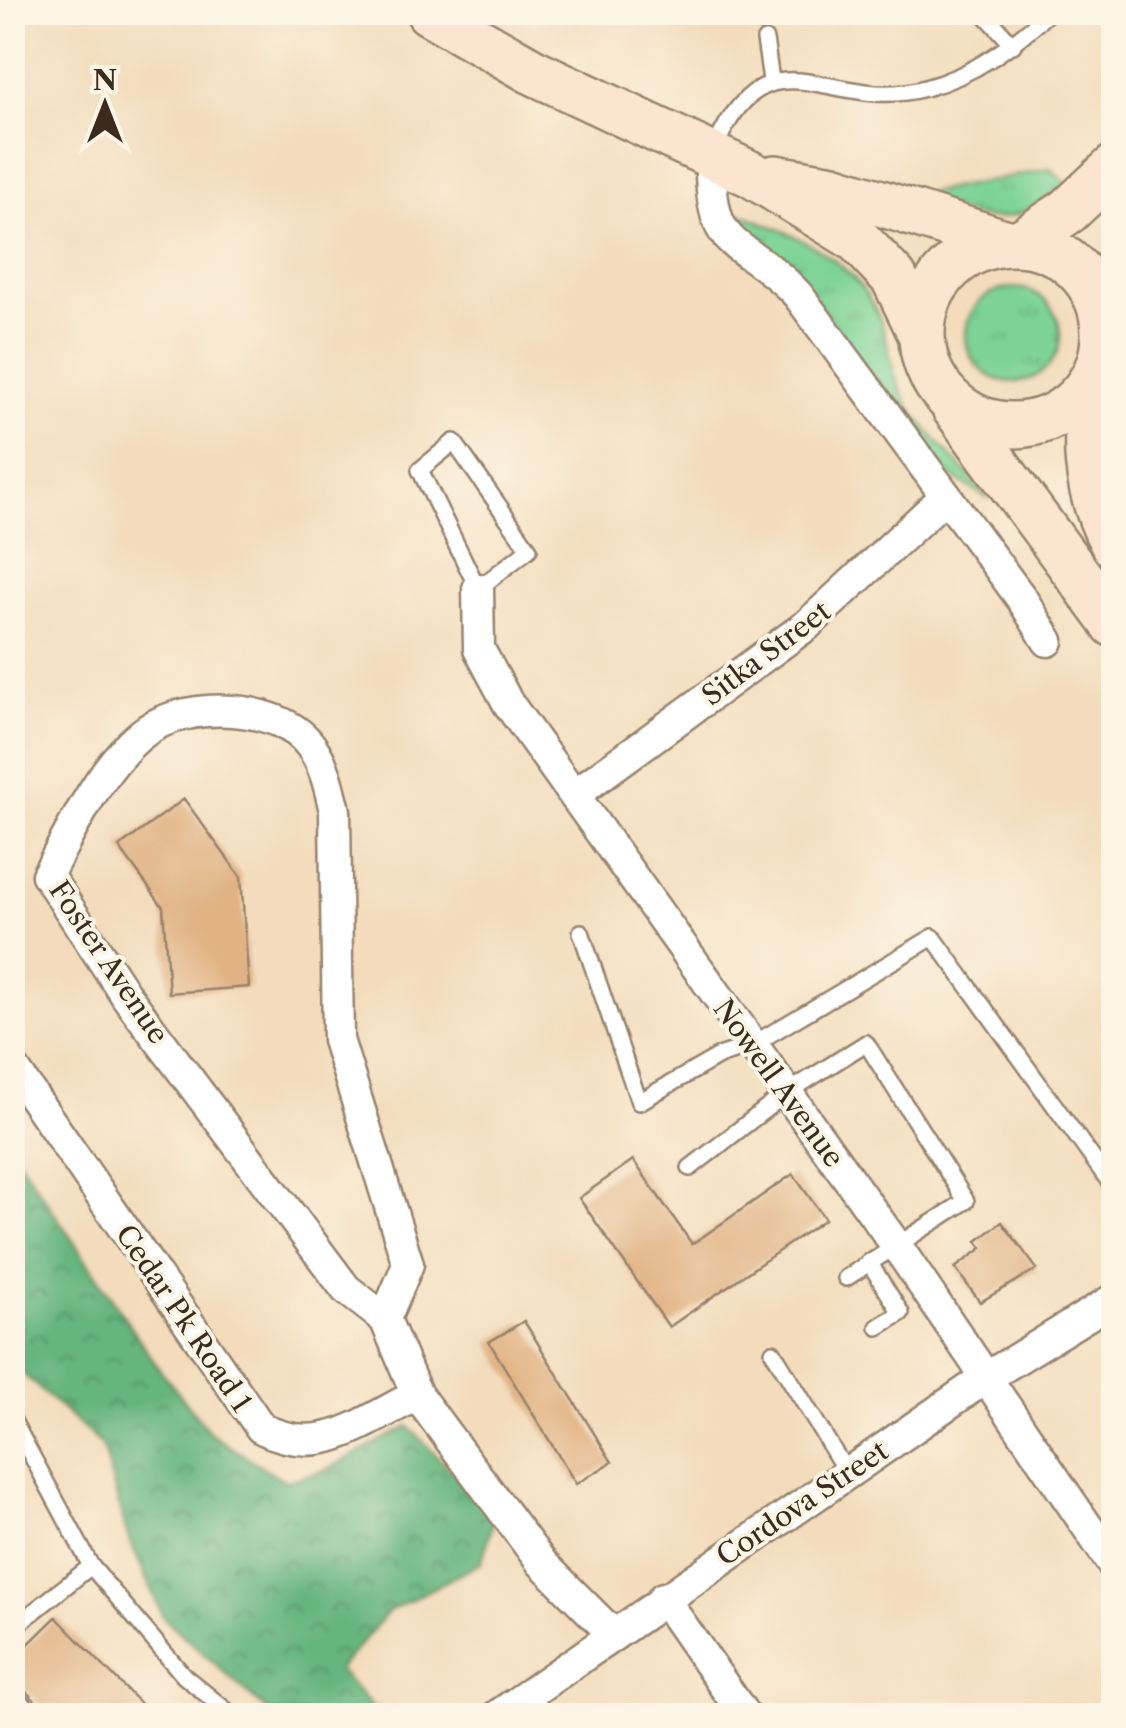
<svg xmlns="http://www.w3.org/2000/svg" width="1126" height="1728" viewBox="0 0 1126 1728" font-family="'Libre Caslon Text',serif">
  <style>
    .grass { fill: url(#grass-tufts); stroke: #5c7e5a; stroke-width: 2.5 }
    .forest { fill: url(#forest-crowns); stroke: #50704e; stroke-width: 2.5 }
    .building { fill: #e1b384 }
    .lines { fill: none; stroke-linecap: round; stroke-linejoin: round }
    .service-casing { stroke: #97836d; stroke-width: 20 }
    .minor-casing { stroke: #97836d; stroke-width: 35 }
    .secondary-casing { stroke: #97836d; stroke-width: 50 }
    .service { stroke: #fff; stroke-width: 15 }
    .minor { stroke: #fff; stroke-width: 30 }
    .secondary { stroke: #fce5d0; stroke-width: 45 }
    .labels { text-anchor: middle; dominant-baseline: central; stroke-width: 8; stroke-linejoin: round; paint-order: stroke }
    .street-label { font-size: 28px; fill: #3b2a1e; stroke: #fcf5e5 }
  </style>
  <defs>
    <pattern id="grass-tufts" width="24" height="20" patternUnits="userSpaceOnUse" patternTransform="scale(2.5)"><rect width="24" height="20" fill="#7dd396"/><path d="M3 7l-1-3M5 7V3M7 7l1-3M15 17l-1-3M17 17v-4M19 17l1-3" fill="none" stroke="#6db581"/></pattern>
    <pattern id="forest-crowns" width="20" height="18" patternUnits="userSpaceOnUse" patternTransform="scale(2.5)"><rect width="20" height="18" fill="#66b57f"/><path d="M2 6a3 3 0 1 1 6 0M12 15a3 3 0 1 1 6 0" fill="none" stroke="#559367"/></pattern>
  </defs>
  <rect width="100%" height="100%" fill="#fcf5e5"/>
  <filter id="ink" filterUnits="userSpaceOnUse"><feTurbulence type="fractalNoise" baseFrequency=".01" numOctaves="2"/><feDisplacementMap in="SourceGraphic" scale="20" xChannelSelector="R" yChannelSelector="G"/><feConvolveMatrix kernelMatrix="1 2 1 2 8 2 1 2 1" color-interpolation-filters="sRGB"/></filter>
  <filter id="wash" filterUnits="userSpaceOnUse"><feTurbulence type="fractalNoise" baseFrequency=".0048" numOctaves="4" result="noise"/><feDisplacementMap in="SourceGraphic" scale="40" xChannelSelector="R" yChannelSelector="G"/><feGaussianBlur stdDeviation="2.25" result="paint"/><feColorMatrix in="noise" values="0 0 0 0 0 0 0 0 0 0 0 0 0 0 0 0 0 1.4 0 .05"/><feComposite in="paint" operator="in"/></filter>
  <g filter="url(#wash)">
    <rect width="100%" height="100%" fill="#f3dcbc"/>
    <g class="grass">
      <path d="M1051 169 1066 183C1020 226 981 228 929 197L931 192Z"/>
      <path d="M743 215C799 236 861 262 882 326 890 349 892 377 905 399 924 432 964 468 989 499L948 474 786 263 734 235 732 220Z"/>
      <circle cx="1013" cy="335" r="47"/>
    </g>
    <polygon class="forest" points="12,1150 159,1369 212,1435 285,1481 324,1471 408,1426 495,1517 481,1563 389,1611 338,1670 379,1715 272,1715 163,1617 127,1534 102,1445 13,1365"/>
    <g id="blocks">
      <g class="building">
        <polygon points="184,799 241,877 249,987 169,993 163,907 119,847"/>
        <polygon points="633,1160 692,1244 793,1174 825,1219 669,1327 579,1198"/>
        <polygon points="1002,1222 1037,1269 980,1302 955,1268 982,1248 977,1241"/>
        <polygon points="524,1321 612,1462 576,1484 489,1342"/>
        <polygon points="56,1617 152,1716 50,1716 12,1677 12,1660"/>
      </g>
    </g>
  </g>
  <g filter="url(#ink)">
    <use href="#blocks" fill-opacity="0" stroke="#97836d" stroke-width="2.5"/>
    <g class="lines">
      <g class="service-casing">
        <g id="service">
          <polyline points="983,12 1013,45"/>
          <polyline points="765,40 771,80"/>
          <path d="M714 150C768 23 830 115 925 88 975 75 1012 46 1049 12"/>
          <polygon points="454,442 529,549 478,589 420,470"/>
          <polyline points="581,932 639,1102 719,1056 752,1045 933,937 1114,1188"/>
          <polyline points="690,1168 785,1094 866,1043 966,1201 846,1278"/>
          <polyline points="869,1262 901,1313 878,1327"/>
          <polyline points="773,1352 847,1473"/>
          <polyline points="12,1419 91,1566"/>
          <polyline points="12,1629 91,1566 184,1676 233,1716"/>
          <polyline points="12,1693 33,1716"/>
        </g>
      </g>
      <g class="minor-casing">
        <g id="minor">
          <path d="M711 157C709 259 740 233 798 295L1022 599 1048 641"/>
          <polyline points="478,589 479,649 508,703 896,1245 1114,1566"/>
          <polyline points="574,795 807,625 946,496"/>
          <path d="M12 1066 261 1428C322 1459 362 1422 417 1395"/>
          <path d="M385 1319 408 1264 338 1040 335 811C330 789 325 765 311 746 280 703 188 701 147 730 102 762 73 828 47 875L127 997 346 1289 385 1319 417 1395 542 1563 614 1635"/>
          <polyline points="663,1598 745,1716"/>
          <polyline points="497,1716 984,1379 1114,1299"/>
        </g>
      </g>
      <g class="secondary-casing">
        <g id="secondary">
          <polyline points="429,12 532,71 753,175 857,239 894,278 921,334"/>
          <polyline points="775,178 833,188 1007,243"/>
          <circle cx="1013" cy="334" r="91"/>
          <polyline points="1020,243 1068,211 1114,168"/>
          <path d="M1094 378C1083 439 1084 490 1114 545"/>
          <polyline points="955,408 1114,624"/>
        </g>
      </g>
      <use href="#service" class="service"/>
      <use href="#minor" class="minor"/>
      <use href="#secondary" class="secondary"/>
    </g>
  </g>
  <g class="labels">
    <g class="street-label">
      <text transform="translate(766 653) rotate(-37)">Sitka Street</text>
      <text transform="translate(109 962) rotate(56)">Foster Avenue</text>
      <text transform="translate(779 1083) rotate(54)">Nowell Avenue</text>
      <text transform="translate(184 1318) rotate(56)">Cedar Pk Road 1</text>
      <text transform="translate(802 1503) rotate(-34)">Cordova Street</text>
    </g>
  </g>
  <rect width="1126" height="1728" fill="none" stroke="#fcf5e5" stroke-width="50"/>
  <g transform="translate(105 105)" stroke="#fcf5e5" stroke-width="8" paint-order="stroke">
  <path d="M0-8L18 38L0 25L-18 38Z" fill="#3b2a1e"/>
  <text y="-15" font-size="28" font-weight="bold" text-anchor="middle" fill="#3b2a1e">N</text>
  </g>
</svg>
